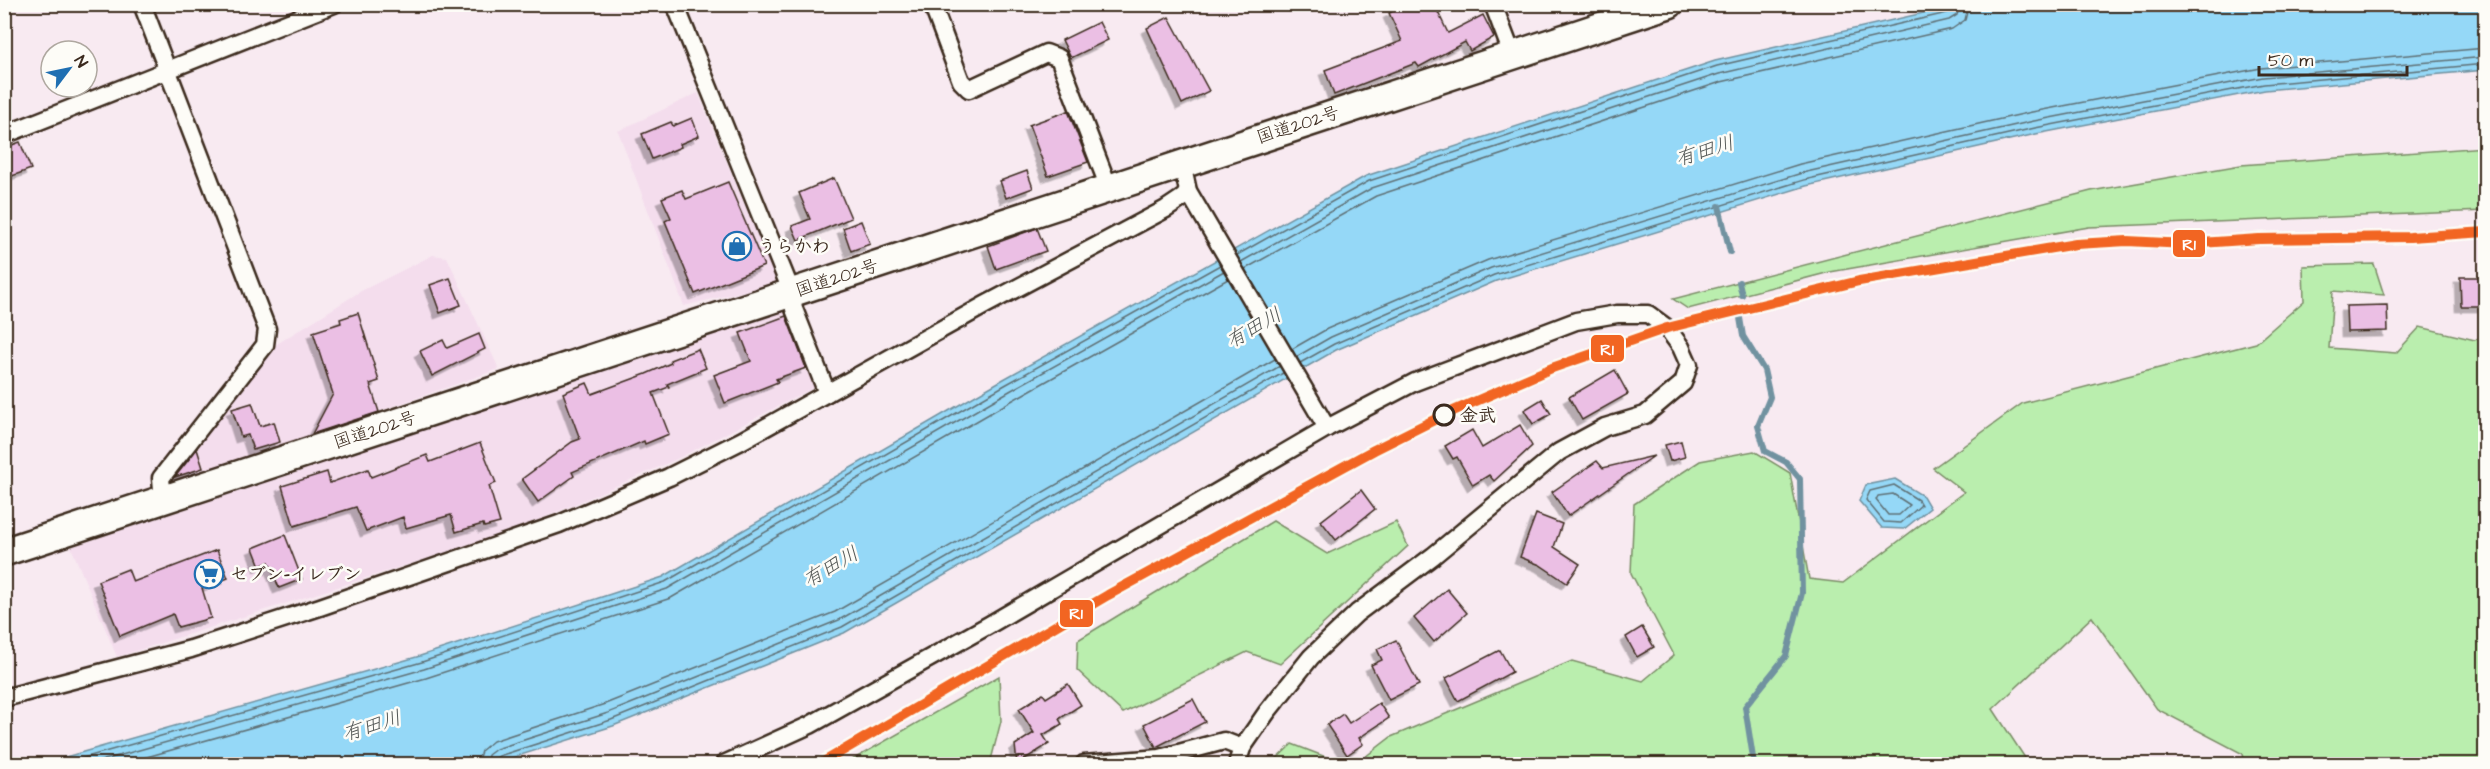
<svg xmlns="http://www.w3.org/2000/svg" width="2490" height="769" viewBox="0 0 2490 769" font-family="'Architects Daughter','Klee One',sans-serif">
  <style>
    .built { fill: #f4dded }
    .green { fill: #baeeae; stroke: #7a8c66; stroke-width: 1.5 }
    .water { fill: #95d8f7; stroke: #7192a0; stroke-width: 1.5 }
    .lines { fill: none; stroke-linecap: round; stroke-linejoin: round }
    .shore { stroke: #5f7075; stroke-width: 1.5 }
    .stream { stroke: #7192a0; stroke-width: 6 }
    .building { fill: #ebbfe4; stroke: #3b2a1e; stroke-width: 1.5; filter: url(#shadow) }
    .minor-casing { stroke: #3b2a1e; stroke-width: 21 }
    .trunk-casing { stroke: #3b2a1e; stroke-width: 32 }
    .minor { stroke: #fdfcf7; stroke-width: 16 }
    .trunk { stroke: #fdfcf7; stroke-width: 27 }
    .rail-1-casing { stroke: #fdfcf7; stroke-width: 15 }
    .rail-1 { stroke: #f26522; stroke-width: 10 }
    .stop-dot { fill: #fdfcf7; stroke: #3b2a1e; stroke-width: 3 }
    .labels { text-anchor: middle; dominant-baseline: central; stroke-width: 5; stroke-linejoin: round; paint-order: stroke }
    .street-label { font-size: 18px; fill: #3b2a1e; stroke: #fdfcf7 }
    .poi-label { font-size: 18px; font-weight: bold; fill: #3b2a1e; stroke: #fdfcf7; text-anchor: start }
    .stop-label { font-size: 18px; font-weight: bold; fill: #3b2a1e; stroke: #fdfcf7; text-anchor: start }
    .water-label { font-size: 20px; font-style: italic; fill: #525654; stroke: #fdfcf7 }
    .line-badge { stroke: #fdfcf7; stroke-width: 2 }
    .badge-label { font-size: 16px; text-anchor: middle; font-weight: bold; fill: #fff }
  </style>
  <defs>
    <filter id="shadow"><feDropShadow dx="-5.5" dy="5.5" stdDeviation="0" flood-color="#0004"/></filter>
  </defs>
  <rect width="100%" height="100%" fill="#f8eaf1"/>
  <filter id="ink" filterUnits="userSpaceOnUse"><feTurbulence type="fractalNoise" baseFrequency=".0167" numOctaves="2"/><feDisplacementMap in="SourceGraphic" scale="12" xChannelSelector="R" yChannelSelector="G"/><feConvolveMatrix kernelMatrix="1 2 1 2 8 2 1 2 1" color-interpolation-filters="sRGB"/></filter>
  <g filter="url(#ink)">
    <g class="built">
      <polygon points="698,93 777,283 684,306 618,131"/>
      <polygon points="433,255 447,257 499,369 170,485 161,467 277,344 361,291"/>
      <polygon points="788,309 815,387 675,460 514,531 117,657 71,547"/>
    </g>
    <g class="green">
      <polygon points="2485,147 2485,211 2089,227 1830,272 1688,309 1673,299 2091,191 2241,165"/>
      <polygon points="2374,264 2384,295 2333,291 2329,348 2396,353 2420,327 2475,340 2485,335 2485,764 2245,764 2243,754 2157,709 2092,617 1993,709 2029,764 1356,764 1391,737 1572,661 1643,681 1674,655 1631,573 1634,504 1700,461 1754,451 1790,473 1809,579 1843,583 1964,492 1933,468 2023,403 2256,343 2304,301 2303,266"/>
      <polygon points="1273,521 1327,554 1396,522 1408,546 1280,664 1247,652 1123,713 1077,670 1078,640"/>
      <polygon points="999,676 1001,721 990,764 845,764"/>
      <polygon points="1292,744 1344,764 1271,764"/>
    </g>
    <g class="water">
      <polygon points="1958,5 2485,5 2485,70 2265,90 2036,134 1806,186 1496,281 1336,350 844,633 613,726 492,764 41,764 420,656 663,577 1002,380 1366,176 1715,61"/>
      <polygon points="1895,479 1923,496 1930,508 1904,529 1882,528 1859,501 1866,485"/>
    </g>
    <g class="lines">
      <g class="shore">
        <polyline points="1237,255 1369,181 1717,66 1947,13 1952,10 1952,4"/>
        <polyline points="1241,262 1372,188 1719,74 1949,20 1957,15 1960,4"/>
        <polyline points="1245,269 1376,196 1721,82 1952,29 1965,20 1969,4"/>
        <polyline points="1292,349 1327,329 1488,260 1800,164 2032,112 2261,68 2486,48"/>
        <polyline points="1296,357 1331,337 1491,268 1802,173 2034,121 2263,77 2486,57"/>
        <polyline points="1300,363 1334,344 1494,275 1804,180 2035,128 2264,84 2486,64"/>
        <polygon points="1894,485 1918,500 1921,505 1901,523 1884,522 1866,500 1870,491"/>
        <polygon points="1893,494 1910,505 1899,515 1888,515 1876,500 1878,496"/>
        <polyline points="62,764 422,662 665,582 1005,385 1220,265"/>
        <polyline points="90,764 424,669 667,589 1008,392 1224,271"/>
        <polyline points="122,764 426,678 671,598 1013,400 1228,279"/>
        <polyline points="477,764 481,751 493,741 605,704 835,612 1275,359"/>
        <polyline points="487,764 488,755 496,749 608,713 839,620 1280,366"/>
        <polyline points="494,764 495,759 499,756 611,720 842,627 1283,373"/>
      </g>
      <g class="stream">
        <polyline points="1719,206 1730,252"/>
        <polyline points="1739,282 1742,295"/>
        <polyline points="1740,318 1743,336 1764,370 1770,397 1758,426 1765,451 1786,462 1800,479 1802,593 1786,656 1745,707 1754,764"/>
      </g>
    </g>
    <g class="building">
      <polygon points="1406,4 1434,4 1448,33 1483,15 1494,37 1470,51 1465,42 1419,67 1416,63 1334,95 1325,70 1402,41 1389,13"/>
      <polygon points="1169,17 1209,91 1182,104 1147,28"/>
      <polygon points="1099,22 1108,40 1071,58 1062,40"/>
      <polygon points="1068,111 1088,162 1048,176 1029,125"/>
      <polygon points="692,118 699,136 680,144 681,147 652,159 642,134 671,122 673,126"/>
      <polygon points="20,142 31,169 4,179 4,148"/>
      <polygon points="1027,171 1033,188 1006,198 1000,181"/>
      <polygon points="834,178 851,218 798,240 792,226 810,219 799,193"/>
      <polygon points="728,182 764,266 695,294 665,221 671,218 662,198 682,190 686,199"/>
      <polygon points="861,221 870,244 851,251 843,228"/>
      <polygon points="1037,228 1046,251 996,269 988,246"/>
      <polygon points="2460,277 2486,277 2486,306 2461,306"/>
      <polygon points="450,278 461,305 440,313 430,285"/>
      <polygon points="2387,305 2388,331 2347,332 2346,306"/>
      <polygon points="358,313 379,381 370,384 379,412 312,434 333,394 313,332 341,323 340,319"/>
      <polygon points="786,316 806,368 776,379 778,382 725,403 714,375 751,361 740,333"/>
      <polygon points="479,334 485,349 432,376 420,351 443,340 447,348"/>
      <polygon points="698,349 706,368 667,384 669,387 653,393 669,434 645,444 644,441 572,472 574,476 538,502 522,479 572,442 580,439 563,393 587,383 592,394 646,374 671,363 670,360"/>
      <polygon points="1615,370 1628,394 1582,420 1569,397"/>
      <polygon points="1542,399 1551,414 1533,424 1524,410"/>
      <polygon points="252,403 260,426 274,422 280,442 253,450 248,435 241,437 232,409"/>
      <polygon points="1520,425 1532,446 1494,481 1489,475 1473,485 1457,457 1453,459 1445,446 1472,430 1482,448"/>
      <polygon points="1681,441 1685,457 1670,461 1665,445"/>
      <polygon points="480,443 496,483 489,486 500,523 484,527 483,524 456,532 451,515 406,528 403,517 366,531 356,507 294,526 282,486 327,472 330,483 368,469 371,477 427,455 430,462"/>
      <polygon points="197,449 203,468 175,477"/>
      <polygon points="1654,456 1568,516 1552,492 1597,461 1603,468"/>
      <polygon points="1361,490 1375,509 1336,540 1321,521"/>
      <polygon points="1536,514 1562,524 1554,547 1580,564 1567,583 1540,565 1520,557"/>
      <polygon points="285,535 302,579 279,588 269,562 260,566 253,548"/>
      <polygon points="217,550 228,578 202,588 211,618 178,627 173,614 120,636 98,581 128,569 133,582"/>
      <polygon points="1447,589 1467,613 1434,642 1414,618"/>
      <polygon points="1642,627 1654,647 1637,657 1626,637"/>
      <polygon points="1396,640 1419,685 1389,700 1371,665 1382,660 1377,649"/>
      <polygon points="1500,650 1512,672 1458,701 1446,678"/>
      <polygon points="1068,684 1081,705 1059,719 1062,724 1043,735 1049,744 1017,764 1015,745 1034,733 1019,709 1043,694 1046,698"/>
      <polygon points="1193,699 1205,722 1156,747 1144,724"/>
      <polygon points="1379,703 1389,718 1359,738 1363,744 1347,755 1327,725 1343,714 1349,723"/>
    </g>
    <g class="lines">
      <g class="minor-casing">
        <g id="minor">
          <polyline points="142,4 267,329 265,345 161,478 163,500"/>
          <polyline points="675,4 792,293 794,309 827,393"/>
          <polyline points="932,4 961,81 969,89 1046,53 1059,58 1109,188"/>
          <polyline points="1493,4 1512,54"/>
          <polyline points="4,135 334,4"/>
          <polyline points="1182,164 1188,191 1327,428"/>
          <polyline points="4,698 191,649 320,607 559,524 669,477 741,441 985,305 1166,209 1184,197 1188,191"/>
          <polyline points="724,764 810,725 989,625 1327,428 1415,382 1576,321 1617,314 1648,314 1667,328 1681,347 1689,365 1683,383 1645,415 1605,427 1559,452 1433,556 1357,613 1311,657 1267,712 1242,748 1237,764"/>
          <polyline points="1084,764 1160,758 1224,741 1242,748"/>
        </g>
      </g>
      <g class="trunk-casing">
        <polyline id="trunk" points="4,552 1669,4"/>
      </g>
      <use href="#minor" class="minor"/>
      <use href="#trunk" class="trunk"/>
      <g class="rail-1-casing">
        <polyline id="rail-1" points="820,764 1108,595 1374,450 1444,415 1552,368 1667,328 1859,281 2076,244 2127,241 2186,244 2259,239 2410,237 2486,232"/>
      </g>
      <use href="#rail-1" class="rail-1"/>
    </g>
  </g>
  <defs>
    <g id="shop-ring" transform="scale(1.5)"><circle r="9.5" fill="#fdfcf7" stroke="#1f6fb2" stroke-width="1.5"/><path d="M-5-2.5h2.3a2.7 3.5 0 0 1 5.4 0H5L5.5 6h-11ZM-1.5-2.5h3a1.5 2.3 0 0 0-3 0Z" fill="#1f6fb2"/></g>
    <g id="supermarket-ring" transform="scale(1.5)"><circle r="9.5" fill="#fdfcf7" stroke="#1f6fb2" stroke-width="1.5"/><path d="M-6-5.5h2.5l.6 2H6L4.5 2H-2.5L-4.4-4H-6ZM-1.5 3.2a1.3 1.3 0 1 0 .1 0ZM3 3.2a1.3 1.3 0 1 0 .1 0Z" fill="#1f6fb2"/></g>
  </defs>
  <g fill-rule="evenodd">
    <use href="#shop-ring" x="737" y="246"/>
    <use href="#supermarket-ring" x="209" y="574"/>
  </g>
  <circle class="stop-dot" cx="1444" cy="415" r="10"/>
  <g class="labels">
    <g class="street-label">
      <text transform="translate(1298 125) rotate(-18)">国道202号</text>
      <text transform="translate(837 278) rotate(-18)">国道202号</text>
      <text transform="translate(375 430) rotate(-18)">国道202号</text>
    </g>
    <g class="poi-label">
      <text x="758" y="246">うらかわ</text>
      <text x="230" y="574">セブン-イレブン</text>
    </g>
    <g class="stop-label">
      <text x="1460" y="415">金武</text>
    </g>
    <g class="water-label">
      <text transform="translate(1705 151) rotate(-17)">有田川</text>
      <text transform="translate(1254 328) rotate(-30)">有田川</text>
      <text transform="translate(831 567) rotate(-30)">有田川</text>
      <text transform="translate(372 726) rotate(-17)">有田川</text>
    </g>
  </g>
  <g class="line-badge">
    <rect x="2172" y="229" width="34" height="29" rx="6" fill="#f26522"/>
    <rect x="1590" y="334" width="35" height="29" rx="6" fill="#f26522"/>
    <rect x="1059" y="599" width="35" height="29" rx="6" fill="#f26522"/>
  </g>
  <g class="badge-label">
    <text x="2189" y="250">R1</text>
    <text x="1607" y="355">R1</text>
    <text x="1076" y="619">R1</text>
  </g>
  <rect width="2490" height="769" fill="none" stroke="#fdfcf7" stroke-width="24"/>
  <rect x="12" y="12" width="2466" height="745" fill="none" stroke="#3b2a1e" stroke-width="2" filter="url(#ink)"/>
  <g transform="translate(69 69) rotate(58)"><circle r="28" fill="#fdfcf7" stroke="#afa8a0" stroke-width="1.5"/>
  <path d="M0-4.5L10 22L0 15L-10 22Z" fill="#1f6fb2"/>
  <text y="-9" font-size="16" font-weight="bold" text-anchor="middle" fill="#3b2a1e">N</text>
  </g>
  <path d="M2259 66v9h148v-9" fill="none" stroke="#3b2a1e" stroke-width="3"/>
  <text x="2268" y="66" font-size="18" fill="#3b2a1e" stroke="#fdfcf7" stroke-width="4.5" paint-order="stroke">50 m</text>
</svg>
